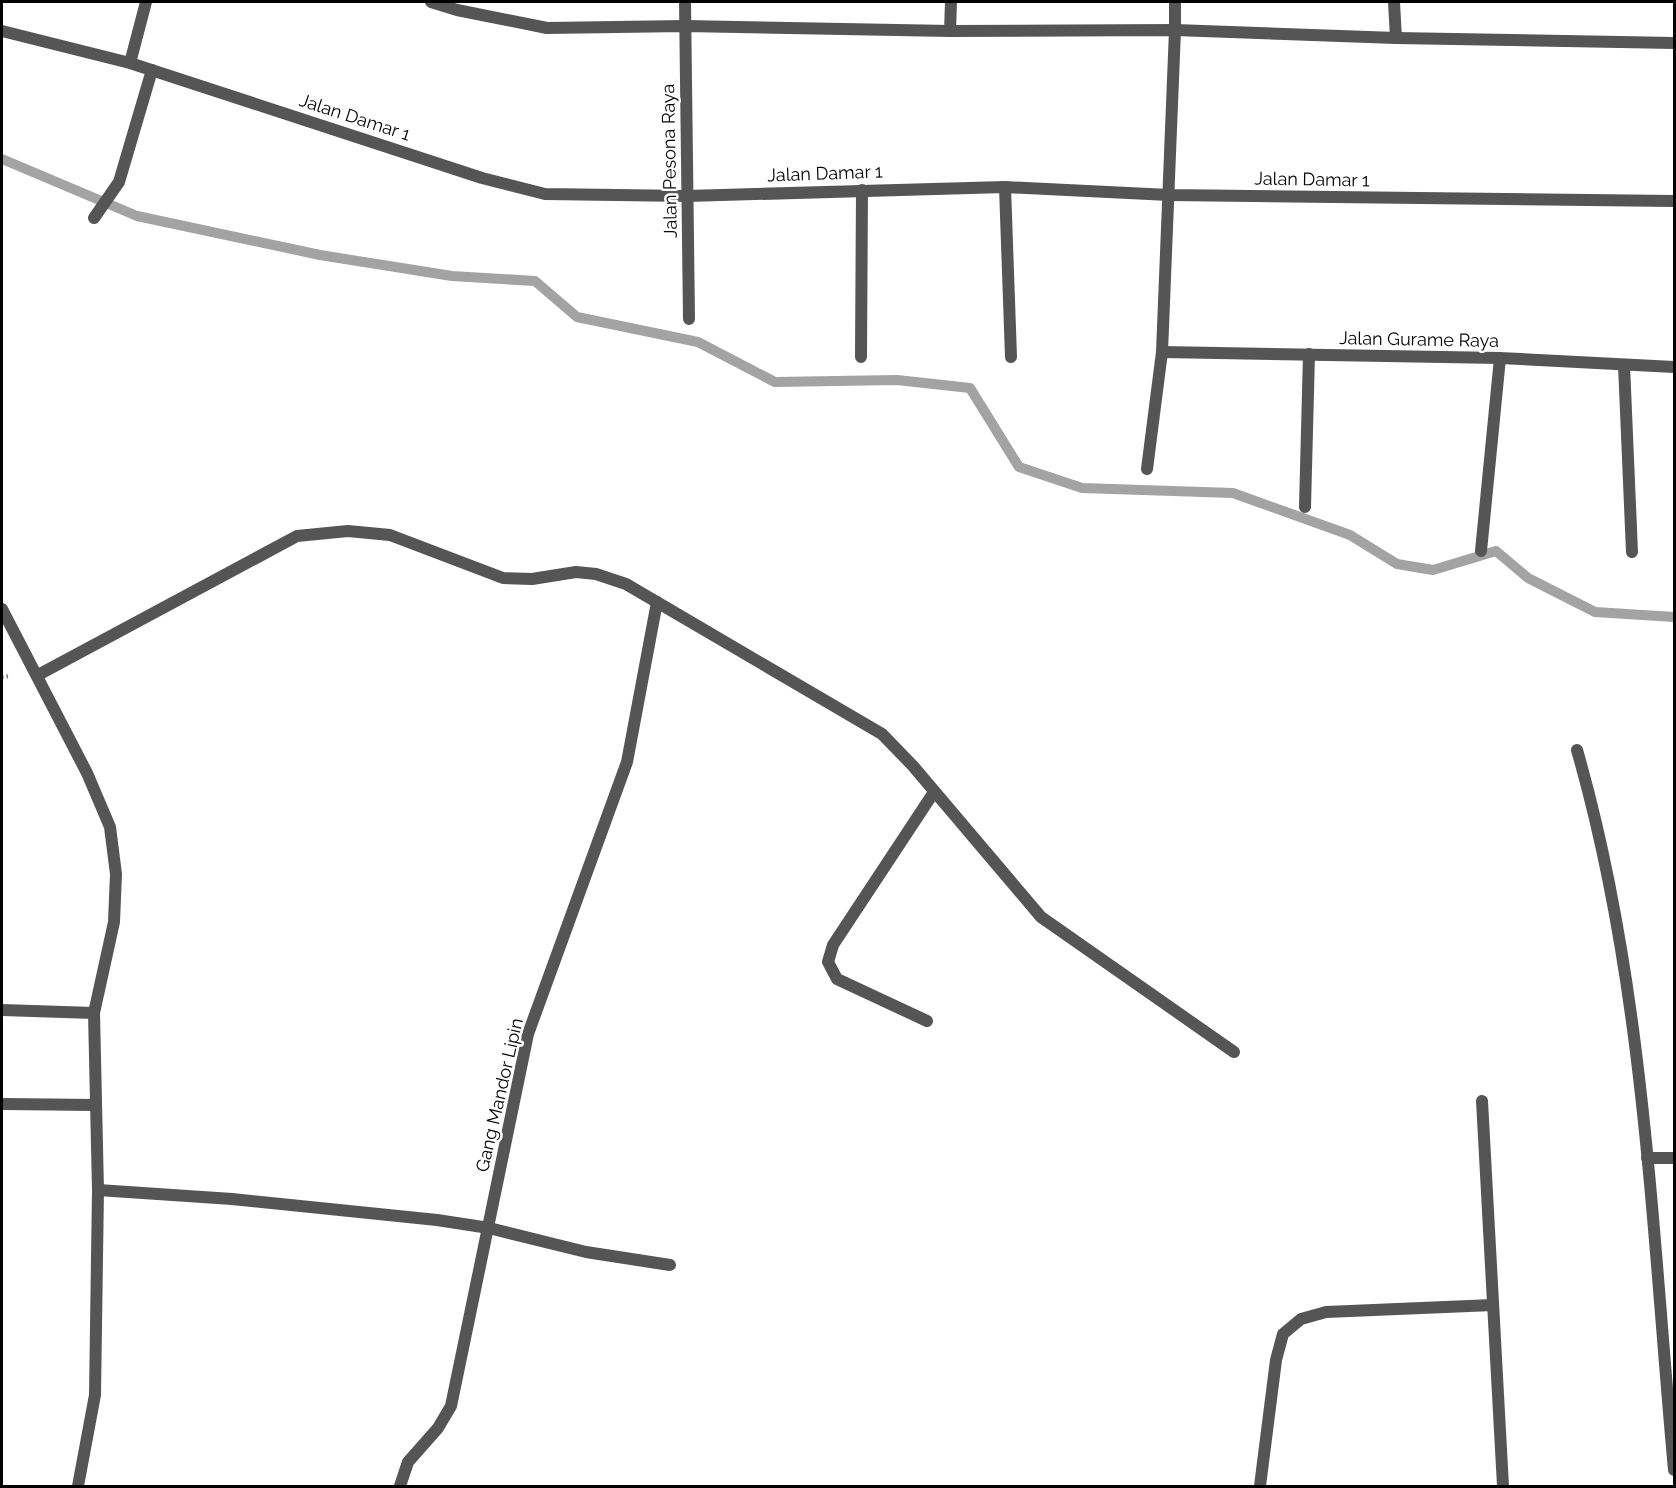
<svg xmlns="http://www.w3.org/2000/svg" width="1676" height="1488" viewBox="0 0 1676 1488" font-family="Raleway,sans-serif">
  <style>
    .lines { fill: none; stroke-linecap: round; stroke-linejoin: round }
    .stream { stroke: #a3a3a3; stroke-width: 10 }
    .path { stroke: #777; stroke-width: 4; stroke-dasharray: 1.5 3; stroke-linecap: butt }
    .service { stroke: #555; stroke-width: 12 }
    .minor { stroke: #555; stroke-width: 12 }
    .labels { text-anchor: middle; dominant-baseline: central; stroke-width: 5; stroke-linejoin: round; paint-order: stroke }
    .street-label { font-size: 18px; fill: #000; stroke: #fff }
  </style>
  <rect width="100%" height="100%" fill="#fff"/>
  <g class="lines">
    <polyline class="stream" points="2,159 137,216 320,255 452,276 535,281 577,317 698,342 775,382 897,380 970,388 1019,467 1082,488 1233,493 1350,535 1397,564 1433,570 1496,551 1528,578 1595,612 1674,617"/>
    <polyline class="path" points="2,677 11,676"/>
    <polyline class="service" points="1175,2 1175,30"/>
    <g class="minor">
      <polyline points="431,2 457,10 547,28 685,26 950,31 1175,30 1396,38 1674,43"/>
      <polyline points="685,2 689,319"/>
      <polyline points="1394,2 1396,38"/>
      <polyline points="2,31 130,63 482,178 545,194 687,196 1005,187 1169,195 1674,201"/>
      <polyline points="950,31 951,2"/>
      <polyline points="130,63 146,2"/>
      <polyline points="1005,187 1011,357"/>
      <polyline points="94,218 119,182 152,70"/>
      <polyline points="1162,352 1500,358 1674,367"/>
      <polyline points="861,357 862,190"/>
      <polyline points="1624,365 1632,552"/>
      <polyline points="1147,469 1162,352 1175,30"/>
      <polyline points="1305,507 1309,354"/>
      <polyline points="1481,551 1500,358"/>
      <polyline points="2,609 87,773 110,827 116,874 114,922 94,1013 98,1190 95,1395 78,1486"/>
      <polyline points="38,675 297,536 348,531 390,535 503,578 532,579 576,572 596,574 626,584 882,734 913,766 1041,917 1234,1052"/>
      <path d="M1577 750C1644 983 1652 1230 1674 1470"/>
      <polyline points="2,1010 94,1013"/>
      <polyline points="927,1021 837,979 828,962 833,945 934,792"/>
      <polyline points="1482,1101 1503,1486"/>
      <polyline points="2,1104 96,1105"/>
      <polyline points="1647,1158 1674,1158"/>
      <polyline points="98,1190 232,1199 437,1220 489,1228 586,1252 670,1265"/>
      <polyline points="400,1486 408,1462 438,1428 451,1406 528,1034 627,762 657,602"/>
      <polyline points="1260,1486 1276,1360 1283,1334 1301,1319 1326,1312 1493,1305"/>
    </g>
  </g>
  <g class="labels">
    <g class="street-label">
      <text transform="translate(355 117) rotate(18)">Jalan Damar 1</text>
      <text transform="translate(669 161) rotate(-91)">Jalan Pesona Raya</text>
      <text transform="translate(825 173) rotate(-2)">Jalan Damar 1</text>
      <text transform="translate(1312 179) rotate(1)">Jalan Damar 1</text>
      <text transform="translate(1419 339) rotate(1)">Jalan Gurame Raya</text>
      <text transform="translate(499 1095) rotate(-77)">Gang Mandor Lipin</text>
    </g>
  </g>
  <rect width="1676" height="1488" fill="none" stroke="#000000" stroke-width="6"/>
</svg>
